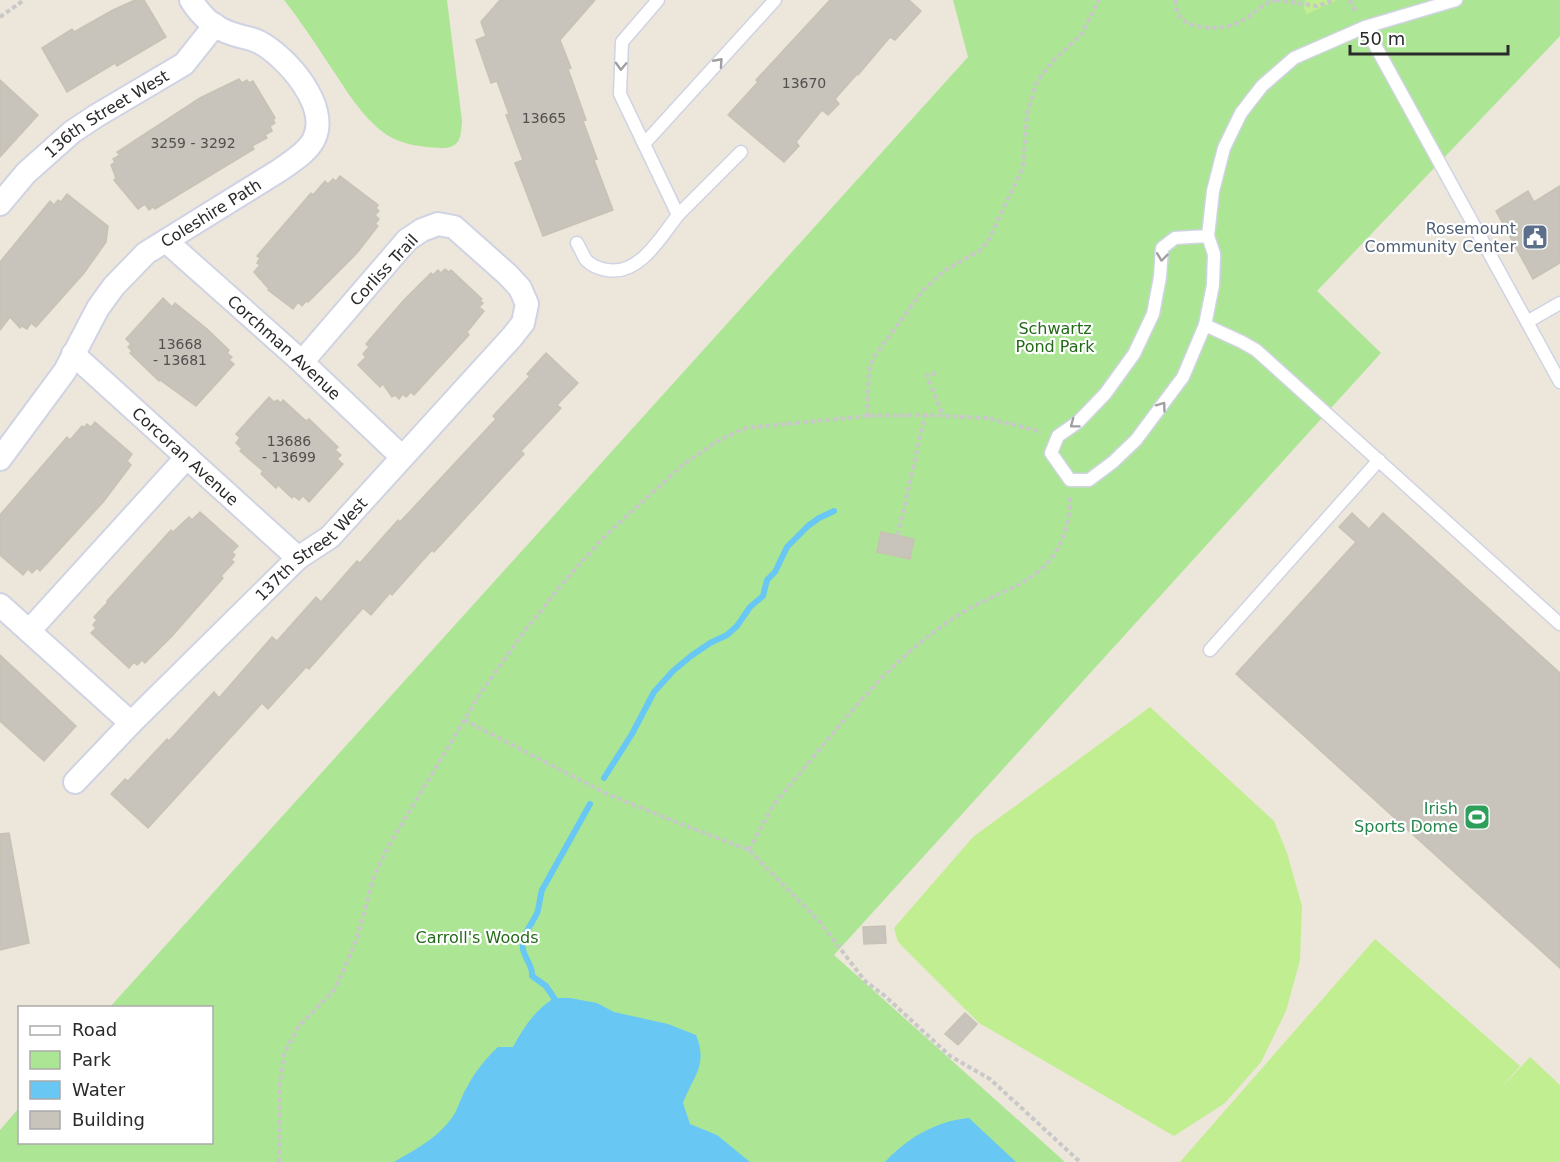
<svg xmlns="http://www.w3.org/2000/svg" width="1560" height="1162" viewBox="0 0 1560 1162" font-family="'DejaVu Sans',sans-serif">
  <style>
    .green { fill: #ace695 }
    .pitch { fill: #c0ee90 }
    .water { fill: #69c7f4 }
    .lines { fill: none; stroke-linecap: round; stroke-linejoin: round }
    .stream { stroke: #69c7f4; stroke-width: 6 }
    .building { fill: #c8c3bb; stroke: #c8c2b5; stroke-width: 1.5 }
    .lane-casing { stroke: #d0d3e3; stroke-width: 15 }
    .street-casing { stroke: #d0d3e3; stroke-width: 26 }
    .path { stroke: #c8c8c8; stroke-width: 4; stroke-dasharray: 4.5 3; stroke-linecap: butt }
    .lane { stroke: #fff; stroke-width: 12 }
    .street { stroke: #fff; stroke-width: 22 }
    .oneway { stroke: #9f9f9f }
    .labels { text-anchor: middle; dominant-baseline: central; stroke-width: 4.5; stroke-linejoin: round; paint-order: stroke }
    .number-label { font-size: 14px; fill: #52504e }
    .street-label { font-size: 16px; fill: #2a2a2a; stroke: #fff }
    .service-label { font-size: 16px; fill: #4e5e75; stroke: #fff; text-anchor: end }
    .park-label { font-size: 16px; fill: #236a17; stroke: #fff }
    .leisure-label { font-size: 16px; fill: #27864d; stroke: #fff; text-anchor: end }
  </style>
  <rect width="100%" height="100%" fill="#ede6db"/>
  <g class="green">
    <path d="M284 0H447L462 121C461 138 460 149 440 148 422 147 403 145 387 135 360 116 344 86 326 60 313 40 299 19 284 0Z"/>
    <polygon points="953,0 1560,0 1560,36 1317,291 1381,353 834,955 1065,1162 0,1162 0,1130 19,1108 20,1142 212,1142 212,1008 110,1007 968,57"/>
  </g>
  <g class="pitch">
    <polygon points="1305,0 1337,0 1307,14 1304,8"/>
    <polygon points="1150,707 1274,821 1287,853 1302,906 1300,960 1286,1011 1261,1062 1225,1103 1174,1136 979,1023 898,942 894,928 973,837"/>
    <polygon points="1375,939 1520,1066 1498,1091 1530,1057 1560,1085 1560,1162 1180,1162"/>
  </g>
  <g class="water">
    <path d="M554 998H570L597 1003 614 1012 668 1024 696 1035C708 1065 694 1075 683 1103L690 1124 717 1135 750 1162H394C417 1149 441 1136 455 1113 459 1105 462 1095 467 1087 474 1073 486 1058 498 1047H513C523 1028 535 1010 554 998Z"/>
    <path d="M969 1118 1016 1162H885C907 1138 936 1121 969 1118Z"/>
  </g>
  <g class="lines">
    <g class="stream">
      <polyline points="604,778 632,734 654,692 673,671 691,656 710,643 727,635 737,626 750,607 763,596 767,580 775,572 787,547 808,526 819,518 834,511"/>
      <path d="M554 998 546 986 532 976C533 965 525 960 523 949 521 935 533 923 537 913 539 909 540 896 542 890L590 804"/>
    </g>
  </g>
  <g class="building">
    <polygon points="135,0 144,0 166,37 117,66 115,63 67,92 42,48 72,29 74,32 113,10"/>
    <polygon points="500,0 595,0 560,40 571,68 568,69 586,120 583,121 597,159 594,160 613,210 543,236 515,163 523,160 506,115 509,114 497,81 491,83 476,40 486,36 481,22"/>
    <polygon points="830,0 909,0 921,11 895,40 890,37 858,75 857,74 835,99 839,104 828,115 822,110 796,142 799,146 784,162 728,115 758,82 756,80"/>
    <polygon points="239,79 242,83 247,80 249,83 253,81 275,118 273,120 275,123 270,126 272,131 265,135 267,138 252,146 254,149 155,209 153,207 149,210 145,204 138,209 114,180 116,178 111,165 115,162 113,159 120,155 117,152 200,98"/>
    <polygon points="0,80 38,115 0,157"/>
    <polygon points="340,176 378,205 376,208 379,211 375,215 379,219 375,224 378,226 357,253 308,302 306,301 302,306 298,302 293,309 268,290 269,289 254,272 260,265 257,263 260,258 257,256 311,193 313,195 325,181 328,184 333,179 336,181"/>
    <polygon points="1560,186 1560,263 1533,279 1496,211 1528,191 1534,202"/>
    <polygon points="67,194 108,226 106,242 84,273 36,327 31,323 27,329 22,326 20,328 10,317 0,330 0,262 50,201 54,205 58,200 61,202"/>
    <polygon points="445,269 449,272 451,270 482,299 480,301 483,303 479,307 484,311 467,332 469,335 414,395 411,392 406,397 403,394 399,399 395,395 392,397 383,384 380,387 358,365 366,357 363,354 369,347 366,344 403,301 431,273 433,275 438,270 441,273"/>
    <polygon points="163,298 172,307 175,303 207,329 229,350 227,353 232,357 229,360 234,364 196,406 160,380 159,381 130,353 132,351 128,347 131,344 126,339"/>
    <polygon points="546,353 578,383 557,405 561,408 521,451 524,454 434,552 432,550 392,595 390,593 371,615 363,608 309,669 306,667 268,709 262,703 148,828 111,794 125,779 128,781 167,739 169,741 214,692 219,698 272,637 277,641 316,597 321,602 357,561 360,563 398,520 400,522 496,419 493,416 530,376 527,374"/>
    <polygon points="269,397 274,402 277,400 281,403 283,400 306,421 309,419 338,447 335,450 341,455 337,459 343,464 309,502 303,496 299,500 294,496 292,498 278,485 276,488 261,474 263,471 240,451 242,449 236,443 240,438 236,434"/>
    <polygon points="95,422 132,454 127,461 131,465 104,501 40,571 37,568 32,573 28,569 23,575 0,555 0,515 67,437 70,440 82,426 84,428 87,424 91,427"/>
    <polygon points="200,512 238,546 232,552 235,555 231,560 234,562 221,576 223,578 173,635 145,663 142,660 137,665 134,662 129,668 91,633 96,628 93,625 97,620 94,617 108,602 107,601 171,530 173,532 189,517 192,520"/>
    <polygon points="1352,513 1369,529 1383,513 1560,673 1560,968 1236,674 1356,542 1339,527"/>
    <polygon points="881,532 914,539 910,559 877,552"/>
    <polygon points="0,655 76,726 44,761 0,721"/>
    <polygon points="9,833 29,943 0,950 0,834"/>
    <polygon points="885,926 886,943 864,944 863,927"/>
    <polygon points="965,1013 977,1024 958,1045 945,1034"/>
  </g>
  <g class="lines">
    <g class="lane-casing">
      <g id="lane">
        <polyline points="658,0 622,42 620,94 644,144 775,0"/>
        <polyline points="1365,27 1560,382"/>
        <polyline points="678,215 741,152"/>
        <polyline points="1208,236 1175,238 1162,248 1160,277 1153,314 1134,354 1105,394 1078,422 1058,436 1051,453 1070,480 1089,480 1113,462 1136,440 1183,377 1205,325 1213,285 1214,254 1208,236 1213,191 1224,148 1241,113 1262,86 1294,58 1365,27 1456,0"/>
        <path d="M577 243C580 248 583 255 586 260 592 266 600 269 607 270 639 276 661 237 678 215L644 144"/>
        <polyline points="1527,322 1560,303"/>
        <polyline points="1205,325 1242,342 1256,350 1560,624"/>
        <polyline points="1210,650 1379,460"/>
      </g>
    </g>
    <g class="street-casing">
      <g id="street">
        <path id="s1" d="M0 204 26 173 72 132 96 116 184 64 215 25"/>
        <path id="s2" d="M166 241 302 362 402 457"/>
        <path id="s3" d="M73 354 298 558"/>
        <path id="s4" d="M0 459 65 371 98 308 114 286 146 253 280 170C291 162 308 152 314 139 330 106 287 57 259 42 251 38 241 37 233 34 213 28 201 16 191 0"/>
        <polyline points="0,605 131,723"/>
        <polyline points="29,631 187,457"/>
        <path id="s5" d="M75 782 131 723 298 558 330 537 512 337 523 323 527 304 520 288 508 275 454 227 438 224 422 230 407 240 302 362"/>
      </g>
    </g>
    <g class="path">
      <path d="M1176 0C1175 13 1180 21 1193 25 1212 30 1231 29 1248 17 1258 10 1263 3 1276 0"/>
      <polyline points="1276,0 1317,6 1334,0"/>
      <polyline points="1350,0 1357,13"/>
      <polyline points="0,17 24,0"/>
      <polyline points="936,373 927,375 943,416"/>
      <polyline points="867,416 869,370 873,358 924,289 947,269 979,251 988,241 1023,167 1027,114 1037,81 1053,61 1081,35 1099,0"/>
      <polyline points="898,535 925,415"/>
      <polyline points="464,720 607,794 676,822 749,850 819,921 865,981 885,996 950,1056 990,1079 1080,1162"/>
      <path d="M749 850 771 809 783 793C830 739 872 679 930 635 943 625 957 615 972 607 998 593 1030 584 1050 560 1064 542 1071 518 1070 496"/>
      <polyline points="279,1162 280,1083 284,1054 298,1027 334,990 344,969 357,938 375,874 389,845 480,694 520,637 562,584 606,535 685,463 721,439 746,428 867,416 925,415 987,418 1042,432"/>
    </g>
    <use href="#lane" class="lane"/>
    <use href="#street" class="street"/>
  </g>
  <defs><path id="oneway-chevron" d="M-2-3.5L2.5 0L-2 3.5" fill="none" stroke-width="1.6" stroke-linecap="round" stroke-linejoin="round" transform="scale(1.5)"/></defs>
  <g class="oneway">
    <use href="#oneway-chevron" transform="translate(719 62) rotate(-48)"/>
    <use href="#oneway-chevron" transform="translate(621 66) rotate(92)"/>
    <use href="#oneway-chevron" transform="translate(1162 257) rotate(97)"/>
    <use href="#oneway-chevron" transform="translate(1162 406) rotate(-54)"/>
    <use href="#oneway-chevron" transform="translate(1074 424) rotate(143)"/>
  </g>
  <defs>
    <g id="civic-square" transform="scale(1.35)"><rect x="-9" y="-9" width="18" height="18" rx="4" fill="#5c6f8a" stroke="#fff"/><path d="M-.6-6.5H3V-4.5H.6V-3L4-1V1h2V6H-6V1h2V-1L-.6-3ZM-1.2 2.5V6h2.4V2.5Z" fill="#fff"/></g>
    <g id="stadium-square" transform="scale(1.35)"><rect x="-9" y="-9" width="18" height="18" rx="4" fill="#2e9e5b" stroke="#fff"/><path d="M0-5a6.5 5 0 1 0 0 10a6.5 5 0 1 0 0-10ZM-3.5-1.8h7v3.6h-7Z" fill="#fff"/></g>
  </defs>
  <g fill-rule="evenodd">
    <use href="#civic-square" x="1535" y="237"/>
    <use href="#stadium-square" x="1477" y="817"/>
  </g>
  <g class="labels">
    <g class="number-label">
      <text x="804" y="83">13670</text>
      <text x="544" y="118">13665</text>
      <text x="193" y="143">3259 - 3292</text>
      <text x="180" y="344">13668<tspan x="180" dy="16">- 13681</tspan></text>
      <text x="289" y="441">13686<tspan x="289" dy="16">- 13699</tspan></text>
    </g>
    <g class="street-label">
      <text stroke="none"><textPath href="#s1" startOffset="141">136th Street West</textPath></text>
      <text stroke="none"><textPath href="#s4" startOffset="330">Coleshire Path</textPath></text>
      <text transform="translate(384 270) rotate(-47)">Corliss Trail</text>
      <text stroke="none"><textPath href="#s2" startOffset="159">Corchman Avenue</textPath></text>
      <text stroke="none"><textPath href="#s3" startOffset="152">Corcoran Avenue</textPath></text>
      <text stroke="none"><textPath href="#s5" startOffset="332">137th Street West</textPath></text>
    </g>
    <g class="service-label">
      <text x="1516" y="228">Rosemount<tspan x="1516" dy="18">Community Center</tspan></text>
    </g>
    <g class="park-label">
      <text x="1055" y="328">Schwartz<tspan x="1055" dy="18">Pond Park</tspan></text>
      <text x="477" y="937">Carroll's Woods</text>
    </g>
    <g class="leisure-label">
      <text x="1458" y="808">Irish<tspan x="1458" dy="18">Sports Dome</tspan></text>
    </g>
  </g>
  <rect x="18" y="1006" width="195" height="138" fill="#ffffff" stroke="#aaaaaa" stroke-width="1.5"/>
  <rect x="30" y="1026" width="30" height="9" fill="#ffffff" stroke="#aaaaaa" stroke-width="1.5"/>
  <text x="72" y="1036" font-size="18" fill="#2a2a2a">Road</text>
  <rect x="30" y="1051" width="30" height="18" fill="#ace695" stroke="#aaaaaa" stroke-width="1.5"/>
  <text x="72" y="1066" font-size="18" fill="#2a2a2a">Park</text>
  <rect x="30" y="1081" width="30" height="18" fill="#69c7f4" stroke="#aaaaaa" stroke-width="1.5"/>
  <text x="72" y="1096" font-size="18" fill="#2a2a2a">Water</text>
  <rect x="30" y="1111" width="30" height="18" fill="#c8c3bb" stroke="#aaaaaa" stroke-width="1.5"/>
  <text x="72" y="1126" font-size="18" fill="#2a2a2a">Building</text>
  <path d="M1350 45v9h158v-9" fill="none" stroke="#2a2a2a" stroke-width="3"/>
  <text x="1359" y="45" font-size="18" fill="#2a2a2a" stroke="#ffffff" stroke-width="4.5" paint-order="stroke">50 m</text>
</svg>
